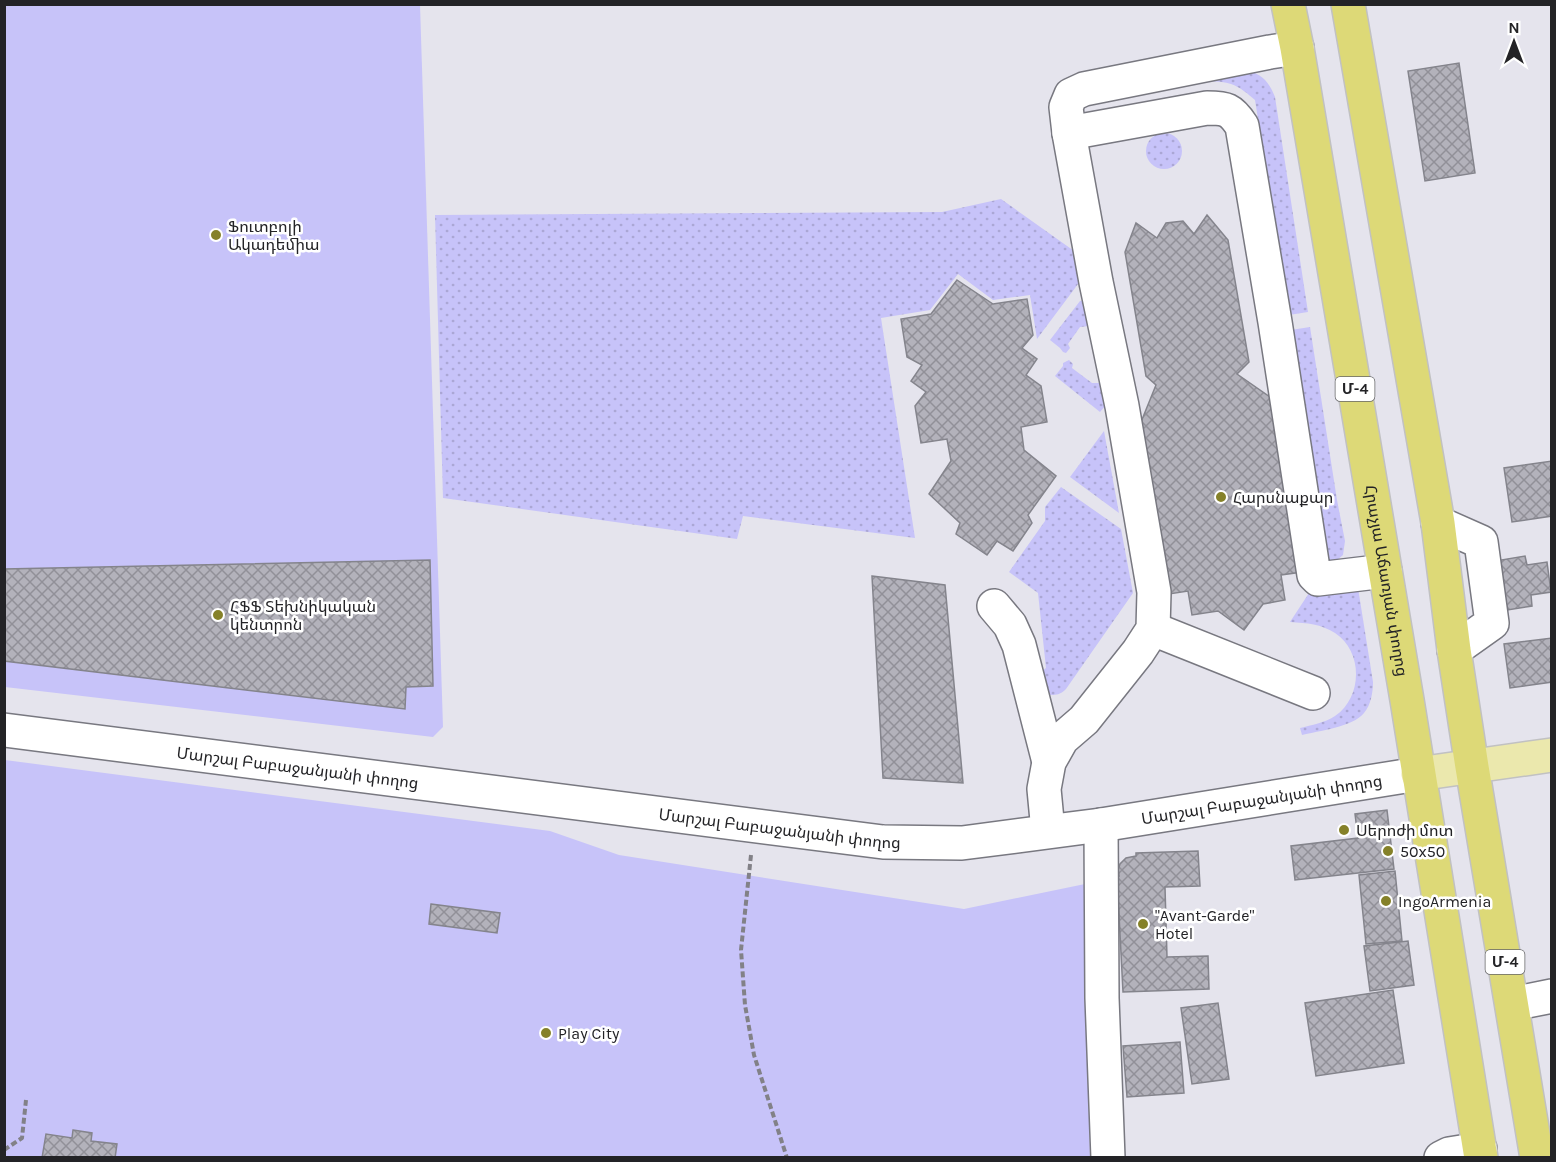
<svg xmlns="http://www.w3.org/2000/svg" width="1556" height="1162" viewBox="0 0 1556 1162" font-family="Karla,'Noto Sans Armenian',sans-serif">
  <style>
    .grass { fill: url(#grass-dots) }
    .park { fill: #c7c3f9 }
    .building { fill: url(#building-cross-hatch); stroke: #84848c; stroke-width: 1.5 }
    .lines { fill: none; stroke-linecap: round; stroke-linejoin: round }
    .minor-casing { stroke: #787880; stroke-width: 36 }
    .major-casing { stroke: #c1c1c2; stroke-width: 36 }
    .highway-casing { stroke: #c1c1c2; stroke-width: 36 }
    .path { stroke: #828187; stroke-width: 4; stroke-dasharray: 6 3; stroke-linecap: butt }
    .minor { stroke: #fff; stroke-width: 33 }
    .major { stroke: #ebe8ad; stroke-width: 33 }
    .highway { stroke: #ddd977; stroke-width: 33 }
    .poi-dot { fill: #858129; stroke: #fff; stroke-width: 2 }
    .labels { text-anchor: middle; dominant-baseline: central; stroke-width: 5; stroke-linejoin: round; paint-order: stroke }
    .shield { fill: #fff; stroke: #656567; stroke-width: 1.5 }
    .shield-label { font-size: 15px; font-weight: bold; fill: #232326 }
    .poi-label { font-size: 16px; fill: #232326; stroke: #fff; text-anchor: start }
    .street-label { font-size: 16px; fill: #232326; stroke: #fff }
  </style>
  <defs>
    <pattern id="grass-dots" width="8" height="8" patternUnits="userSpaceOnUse" patternTransform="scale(1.5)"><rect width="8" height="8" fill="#c7c3f9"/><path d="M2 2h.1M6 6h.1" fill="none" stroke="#aba7d5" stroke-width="1.8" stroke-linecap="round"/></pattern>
    <pattern id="building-cross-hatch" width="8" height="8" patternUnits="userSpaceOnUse" patternTransform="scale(1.5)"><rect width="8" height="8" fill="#b3b2bb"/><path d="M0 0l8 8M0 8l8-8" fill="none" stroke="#919098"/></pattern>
  </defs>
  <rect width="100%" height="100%" fill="#e5e4ed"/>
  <g class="grass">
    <path d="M1246 69C1263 76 1268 80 1275 97L1308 312 1289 315 1255 100C1248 94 1240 87 1231 84 1210 77 1180 85 1158 88Z"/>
    <circle cx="1164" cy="151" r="18"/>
    <polygon points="1001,199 1084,258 1081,280 1037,339 1030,295 993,300 958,274 930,310 881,318 915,538 743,516 737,539 443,498 435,215 942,212"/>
    <polygon points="1087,300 1089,326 1080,327 1068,344 1070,348 1066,353 1063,352 1060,348 1050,340 1080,301"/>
    <polygon points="1310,327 1337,500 1345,541 1343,555 1336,561 1307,565 1291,330"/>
    <polygon points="1069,360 1073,364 1072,368 1092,383 1103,383 1106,405 1100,412 1055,376 1063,366 1063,363"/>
    <polygon points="1104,431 1119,513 1070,477"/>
    <path d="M1061 487 1121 529 1133 593 1066 689C1060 695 1055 696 1046 694L1042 671 1046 668 1038 593 1009 572 1045 521V507Z"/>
    <path d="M1358 588 1373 682C1373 692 1371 705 1364 713 1353 727 1318 731 1302 735L1300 728C1312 725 1324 723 1335 716 1363 697 1363 651 1335 633 1321 624 1307 623 1290 622L1311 590Z"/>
  </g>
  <g class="park">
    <polygon points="5,5 420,5 443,727 433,737 5,687"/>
    <polygon points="5,760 550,831 619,855 964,909 1085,884 1090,1157 5,1158"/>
  </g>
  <g class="building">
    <polygon points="1459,63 1475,173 1425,181 1408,71"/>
    <polygon points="1207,215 1228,240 1249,362 1237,374 1273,399 1302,572 1281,575 1285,600 1263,604 1244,630 1218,611 1192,615 1188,591 1169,594 1141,422 1156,385 1146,376 1125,252 1136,223 1157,238 1166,223 1183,221 1194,234"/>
    <polygon points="957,280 993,304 1027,299 1033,335 1022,348 1037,359 1026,375 1041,386 1047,422 1021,427 1024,450 1056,476 1028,515 1032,523 1013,551 997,541 987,555 956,534 960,523 929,494 951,461 947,439 921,443 915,406 926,392 911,381 922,365 907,357 901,319 931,314"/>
    <polygon points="1552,461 1552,516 1512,522 1504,468"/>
    <polygon points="1525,556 1527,565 1547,562 1551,592 1531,595 1532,606 1495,612 1489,562"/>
    <polygon points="430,560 433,686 406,687 405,709 4,661 4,569"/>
    <polygon points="872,576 945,585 963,783 883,778"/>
    <polygon points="1552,638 1552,682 1510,688 1504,644"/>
    <polygon points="1387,810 1394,869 1295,880 1291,846 1358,838 1355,814"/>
    <polygon points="1198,851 1200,886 1165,887 1167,957 1208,956 1209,989 1123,992 1117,876 1119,876 1118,870 1120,864 1126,858 1136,856 1136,853"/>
    <polygon points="1395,871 1402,941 1366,944 1359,875"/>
    <polygon points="431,904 500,913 497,933 429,924"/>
    <polygon points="1408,941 1414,985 1370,991 1364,946"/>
    <polygon points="1393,990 1404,1063 1316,1076 1305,1003"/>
    <polygon points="1218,1003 1229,1079 1192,1084 1181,1008"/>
    <polygon points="1180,1042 1184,1093 1127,1097 1123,1046"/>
    <polygon points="73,1130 92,1133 91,1141 117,1144 115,1158 42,1158 46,1134 72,1138"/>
  </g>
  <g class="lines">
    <g class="minor-casing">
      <g id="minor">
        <path d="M1069 133 1207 108C1226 108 1231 109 1242 126L1275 322 1314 575 1318 579 1385 571"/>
        <polyline points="1438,523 1481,542 1492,623 1454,650"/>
        <polyline points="994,606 1010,625 1019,645 1049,762"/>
        <polyline points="1153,629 1313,693"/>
        <path id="s1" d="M4 730 883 842 962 843 1101 825 1418 774"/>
        <polyline points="1101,825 1102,998 1108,1158"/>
        <polyline points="1048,831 1044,789 1049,762 1062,739 1084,720 1138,652 1153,629 1154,592 1122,406 1096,282 1069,133 1066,107 1071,95 1084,89 1270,52 1297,48"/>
        <polyline points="1512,1004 1552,996"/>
        <polyline points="1441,1158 1449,1154 1480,1149"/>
      </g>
    </g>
    <g class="major-casing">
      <polyline id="major" points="1418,774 1552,755"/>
    </g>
    <g class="highway-casing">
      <g id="highway">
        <path id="s2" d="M1288 4 1297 48 1407 700 1481 1158"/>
        <polyline points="1348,4 1438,523 1454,650 1472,767 1537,1158"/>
      </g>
    </g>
    <g class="path">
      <polyline points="751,855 741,950 745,1005 754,1055 787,1158"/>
      <polyline points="4,1150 22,1138 26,1100"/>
    </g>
    <use href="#minor" class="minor"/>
    <use href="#major" class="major"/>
    <use href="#highway" class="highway"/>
  </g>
  <g class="poi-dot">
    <circle cx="216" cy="235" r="6"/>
    <circle cx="1221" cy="497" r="6"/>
    <circle cx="218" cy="615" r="6"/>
    <circle cx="1344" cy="830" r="6"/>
    <circle cx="1388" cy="851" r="6"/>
    <circle cx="1386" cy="901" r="6"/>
    <circle cx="1143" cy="924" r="6"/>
    <circle cx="546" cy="1033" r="6"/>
  </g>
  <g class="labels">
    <g class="shield">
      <rect x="1335.5" y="377" width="39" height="24" rx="4.5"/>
      <rect x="1485.5" y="950" width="39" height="24" rx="4.5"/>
    </g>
    <g class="shield-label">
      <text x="1355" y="389">Մ-4</text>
      <text x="1505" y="962">Մ-4</text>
    </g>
    <g class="poi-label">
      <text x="228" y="226">Ֆուտբոլի<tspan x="228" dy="18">Ակադեմիա</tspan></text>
      <text x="1233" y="497">Հարսնաքար</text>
      <text x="230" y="606">ՀՖՖ Տեխնիկական<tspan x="230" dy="18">կենտրոն</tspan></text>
      <text x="1356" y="830">Սերոժի մոտ</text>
      <text x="1400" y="851">50x50</text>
      <text x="1398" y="901">IngoArmenia</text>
      <text x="1155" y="915">"Avant-Garde"<tspan x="1155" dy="18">Hotel</tspan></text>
      <text x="558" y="1033">Play City</text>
    </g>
    <g class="street-label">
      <text stroke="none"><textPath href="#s2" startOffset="585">Հրաչյա Աճառյան փողոց</textPath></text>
      <text stroke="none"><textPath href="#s1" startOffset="296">Մարշալ Բաբաջանյանի փողոց</textPath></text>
      <text stroke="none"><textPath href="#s1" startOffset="1268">Մարշալ Բաբաջանյանի փողոց</textPath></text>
      <text stroke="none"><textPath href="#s1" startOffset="782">Մարշալ Բաբաջանյանի փողոց</textPath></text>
    </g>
  </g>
  <rect width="1556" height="1162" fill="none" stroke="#232326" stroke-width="12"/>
  <g transform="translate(1514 42)" stroke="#ffffff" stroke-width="4.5" paint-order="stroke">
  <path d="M0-4.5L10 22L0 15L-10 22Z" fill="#232326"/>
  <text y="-9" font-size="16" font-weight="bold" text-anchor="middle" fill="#232326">N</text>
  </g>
</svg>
